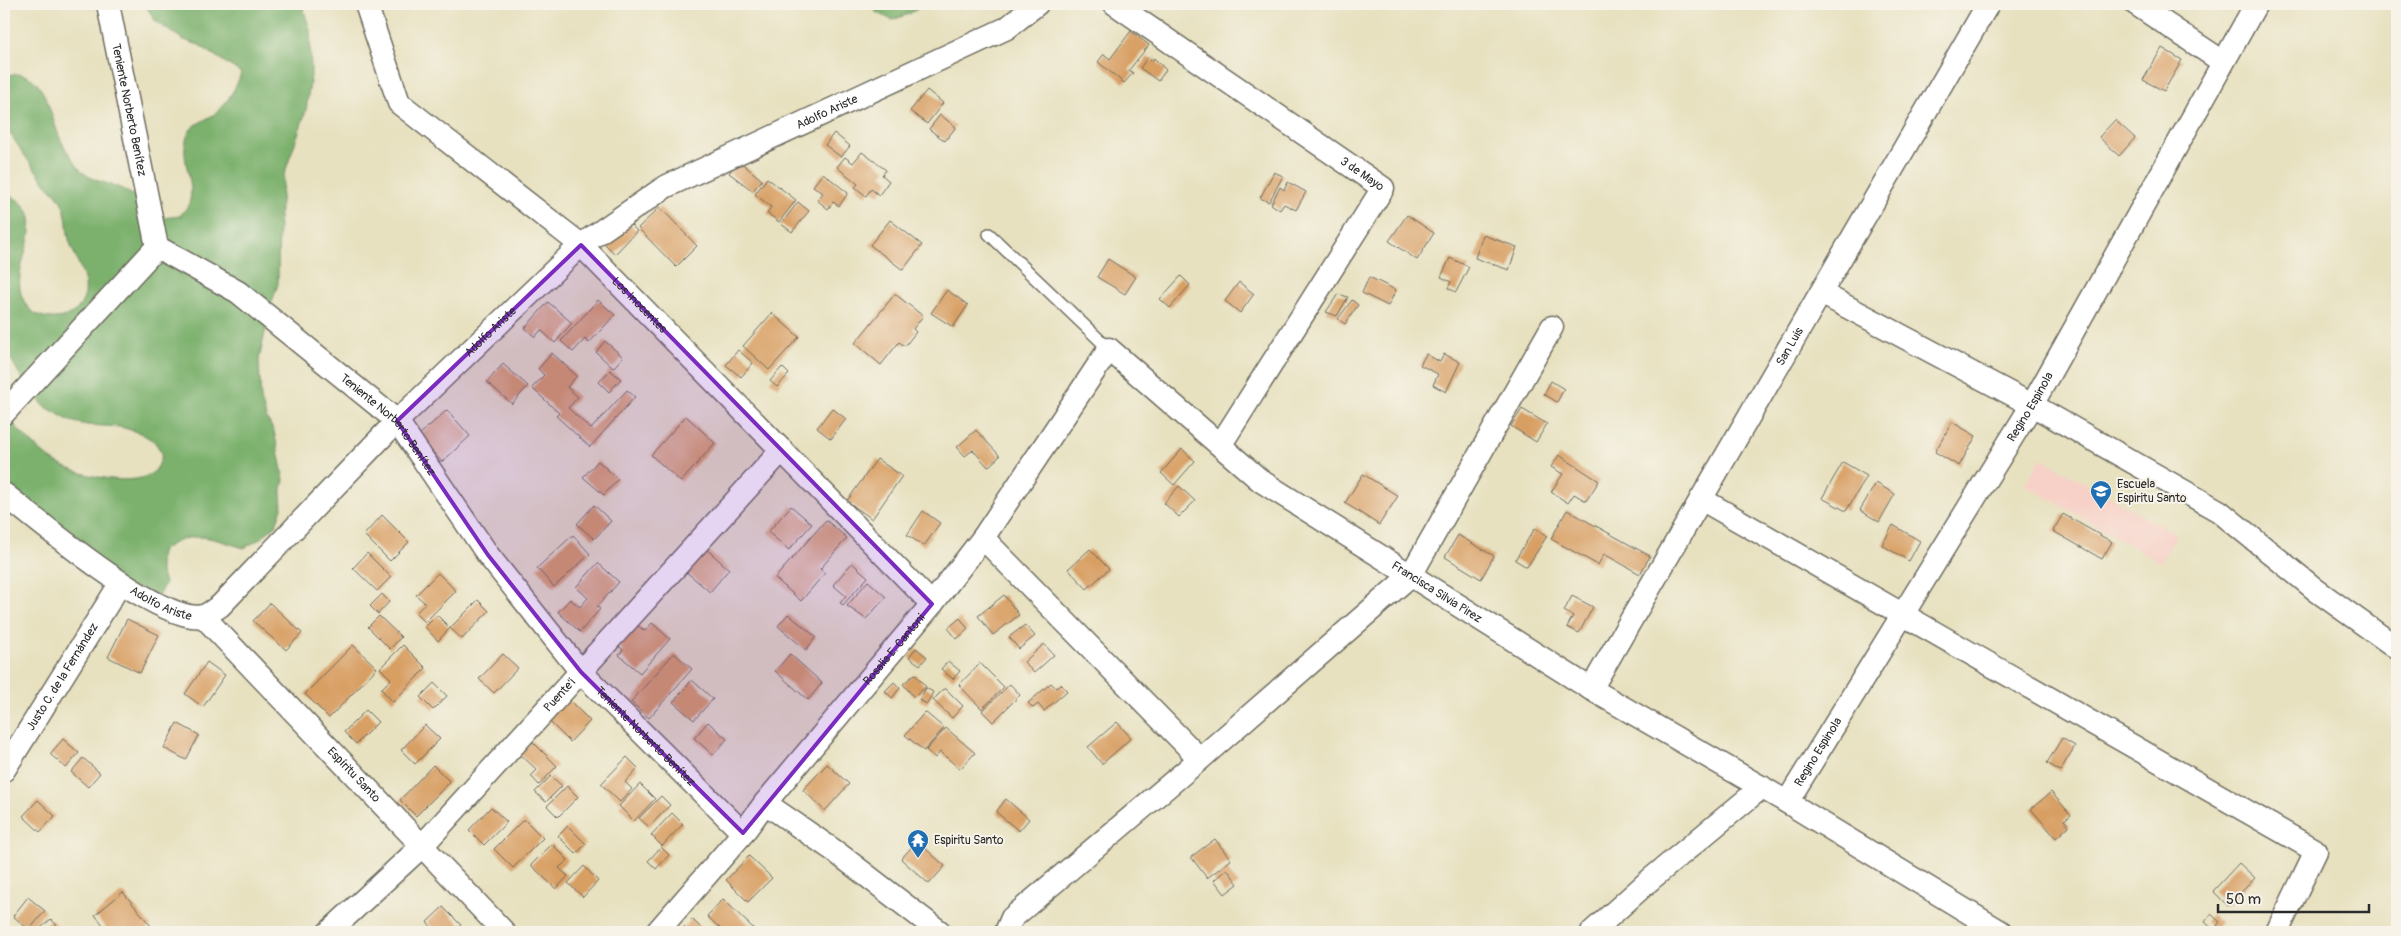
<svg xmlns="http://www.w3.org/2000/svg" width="2401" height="936" viewBox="0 0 2401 936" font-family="Pangolin,sans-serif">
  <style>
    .built { fill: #f7d1c7 }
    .forest { fill: #7bb16d; stroke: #536e4c }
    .building { fill: #d89f64 }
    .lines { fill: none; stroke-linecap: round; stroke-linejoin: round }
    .lane-casing { stroke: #6d6b5f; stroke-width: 14 }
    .street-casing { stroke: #6d6b5f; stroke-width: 25 }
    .lane { stroke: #fff; stroke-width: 11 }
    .street { stroke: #fff; stroke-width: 22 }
    .marked { fill: #7b2cbf; fill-opacity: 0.2; stroke: #7b2cbf; stroke-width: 4; stroke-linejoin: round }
    .labels { text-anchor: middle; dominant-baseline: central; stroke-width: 4; stroke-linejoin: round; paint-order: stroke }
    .street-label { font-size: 12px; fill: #2b2b2b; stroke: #f7f3e8 }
    .poi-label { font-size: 12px; fill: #2b2b2b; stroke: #f7f3e8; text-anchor: start }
  </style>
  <rect width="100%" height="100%" fill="#f7f3e8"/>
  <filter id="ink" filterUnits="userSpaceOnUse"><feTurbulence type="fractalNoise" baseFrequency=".02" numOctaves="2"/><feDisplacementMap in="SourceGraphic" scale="10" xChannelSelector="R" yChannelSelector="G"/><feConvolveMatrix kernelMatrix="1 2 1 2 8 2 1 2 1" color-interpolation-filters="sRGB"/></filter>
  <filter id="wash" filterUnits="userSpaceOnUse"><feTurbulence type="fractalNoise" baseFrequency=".0096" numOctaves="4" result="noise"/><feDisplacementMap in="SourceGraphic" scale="20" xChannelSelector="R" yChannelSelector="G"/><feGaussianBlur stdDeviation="1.12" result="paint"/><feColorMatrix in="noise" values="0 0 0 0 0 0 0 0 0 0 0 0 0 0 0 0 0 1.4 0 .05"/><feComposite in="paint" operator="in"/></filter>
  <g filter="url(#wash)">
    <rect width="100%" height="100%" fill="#e7e1c0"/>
    <polygon class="built" points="2041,458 2177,535 2161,563 2025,485"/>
    <g class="forest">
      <path d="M148 4H302L310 30 311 75 306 111 284 175 279 219 278 284 271 305 259 360 261 399 266 417 274 431 284 480 281 493 282 508 276 525 260 539 244 548C209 538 194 528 161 551L160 568 165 583 155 601 138 604 120 596 105 586 49 526 4 494V414C19 430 34 447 52 460 71 474 142 492 157 468 160 464 161 457 162 453L154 441 140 433 121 427 87 425 70 421 44 406 23 380 4 347V193C62 214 4 264 24 301 30 313 39 317 51 318 60 319 72 315 78 308 98 285 71 258 68 234 67 222 66 208 59 198 56 193 50 189 46 184 36 170 24 156 15 141 12 136 5 128 4 122 1 108 4 91 4 76 45 64 48 111 60 138 64 148 72 158 78 167 88 182 111 182 126 191 139 198 151 209 162 218L180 216C184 211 189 206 190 200 195 178 177 156 189 132 194 123 209 119 217 112 228 101 237 87 241 73L199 45 184 40 156 22 148 9Z"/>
      <polygon points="870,4 926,4 909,14 892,20 876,12"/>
    </g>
    <g id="blocks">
      <g class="building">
        <polygon points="1131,31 1149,45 1129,70 1133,73 1124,83 1098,62 1104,54 1110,59"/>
        <polygon points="2162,48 2182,60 2164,91 2143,80"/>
        <polygon points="1148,57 1152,61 1154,58 1166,70 1158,81 1140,68"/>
        <polygon points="927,90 943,103 927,124 910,111"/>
        <polygon points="940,115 956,127 945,141 929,129"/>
        <polygon points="2115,120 2135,138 2119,156 2099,137"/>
        <polygon points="834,133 850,146 841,157 825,145"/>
        <polygon points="862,152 886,170 882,175 889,181 879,195 871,189 866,196 855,187 858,184 837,167 845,157 853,163"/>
        <polygon points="739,161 762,180 753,191 729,173"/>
        <polygon points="1274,172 1283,176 1269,202 1260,198"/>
        <polygon points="823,173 848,193 839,206 833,202 828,209 817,200 823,193 813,186"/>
        <polygon points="767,178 796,200 779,222 767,213 771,207 755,194"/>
        <polygon points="1288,182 1306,192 1296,210 1284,204 1280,210 1271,204 1280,187 1284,190"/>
        <polygon points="798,202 809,211 792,232 781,224"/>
        <polygon points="660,207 697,246 676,267 638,228"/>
        <polygon points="1407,215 1434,233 1417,260 1389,241"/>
        <polygon points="625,219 637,231 615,254 603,242"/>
        <polygon points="890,220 922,245 903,270 870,245"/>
        <polygon points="1483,235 1517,247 1509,270 1475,258"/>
        <polygon points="1450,258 1469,267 1456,292 1448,288 1451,282 1441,277"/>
        <polygon points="1108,259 1136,277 1125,294 1097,277"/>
        <polygon points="1181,276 1190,285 1170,308 1160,299"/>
        <polygon points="1369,277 1396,290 1388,306 1362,293"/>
        <polygon points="1239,282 1254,294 1240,313 1225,301"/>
        <polygon points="947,290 968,305 953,327 931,313"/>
        <polygon points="895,294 923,316 913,329 916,332 905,346 899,342 881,365 855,343"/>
        <polygon points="1338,294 1348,297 1337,316 1326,312"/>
        <polygon points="598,300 615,315 589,343 585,339 573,352 561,341"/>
        <polygon points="1352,300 1358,305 1345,324 1338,319"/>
        <polygon points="548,302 572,323 555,343 541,330 535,337 525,328"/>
        <polygon points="772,313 799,337 769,370 743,346"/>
        <polygon points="605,341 623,357 613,368 596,352"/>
        <polygon points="738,350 753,363 741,377 726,365"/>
        <polygon points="552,353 577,376 567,387 578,397 568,408 591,429 627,390 635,397 590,447 556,416 559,413 532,388 544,375 538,369"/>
        <polygon points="1426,354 1440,362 1444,354 1460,362 1446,392 1433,385 1438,374 1420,365"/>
        <polygon points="503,364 528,386 512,404 487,382"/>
        <polygon points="782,367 789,374 777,387 770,381"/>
        <polygon points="610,370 621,379 609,392 599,382"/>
        <polygon points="1551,381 1564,389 1557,402 1544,394"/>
        <polygon points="832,408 846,419 831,439 817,428"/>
        <polygon points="1522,409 1547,424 1536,442 1511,426"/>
        <polygon points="447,410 470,436 442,462 418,436"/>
        <polygon points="686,416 715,443 681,482 651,455"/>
        <polygon points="1952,422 1976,436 1959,466 1935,452"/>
        <polygon points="976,430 1000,456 988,467 973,450 965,456 957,447"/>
        <polygon points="1182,449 1195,461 1174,485 1161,473"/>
        <polygon points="1559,455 1599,481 1586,501 1574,494 1568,503 1551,492 1563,474 1551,467"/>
        <polygon points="877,459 902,476 872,519 847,501"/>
        <polygon points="598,461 618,479 604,495 583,477"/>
        <polygon points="1843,462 1867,476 1846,511 1822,498"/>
        <polygon points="1363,474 1398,496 1379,525 1345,503"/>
        <polygon points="1876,483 1895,494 1879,522 1860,510"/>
        <polygon points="1179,486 1195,501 1179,517 1164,503"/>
        <polygon points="594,505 611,521 594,539 577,524"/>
        <polygon points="791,506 812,524 789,550 768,532"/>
        <polygon points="1567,510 1650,556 1640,574 1604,554 1598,565 1551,539"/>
        <polygon points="923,511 940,523 924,546 907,535"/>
        <polygon points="2063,514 2112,542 2102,559 2053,531"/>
        <polygon points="382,515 409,542 390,561 364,535"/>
        <polygon points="826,520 847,538 820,569 825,573 801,601 775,578"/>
        <polygon points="1893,525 1920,541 1909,561 1882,545"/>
        <polygon points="1535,528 1547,536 1527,567 1515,560"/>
        <polygon points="573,535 590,554 554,587 537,568"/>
        <polygon points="1458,535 1494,556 1481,579 1445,557"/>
        <polygon points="704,547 729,569 710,592 684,570"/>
        <polygon points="1090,549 1109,569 1087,589 1068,569"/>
        <polygon points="367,553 391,577 377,591 353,568"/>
        <polygon points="598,563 619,582 597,607 600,609 580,632 558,612 570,599 580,607 588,598 576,587"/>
        <polygon points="852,563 868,577 843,605 840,603 846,596 833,585"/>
        <polygon points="438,573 456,591 425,622 416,613 425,603 416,595"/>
        <polygon points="868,581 886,597 866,619 847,606"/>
        <polygon points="382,594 389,602 378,614 370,606"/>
        <polygon points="1004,595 1019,615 993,635 978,616"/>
        <polygon points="1572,596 1593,607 1579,633 1567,627 1573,616 1564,611"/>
        <polygon points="478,600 489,611 462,639 450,628"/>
        <polygon points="270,603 302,633 286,650 253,621"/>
        <polygon points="788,614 816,637 806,650 778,626"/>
        <polygon points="437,615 450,628 438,641 425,627"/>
        <polygon points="379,616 401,637 390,649 368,627"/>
        <polygon points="960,618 968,629 957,639 948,628"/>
        <polygon points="127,619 159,635 140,673 108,657"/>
        <polygon points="652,623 670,639 640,673 619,655 623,650 615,642 626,629 631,634 638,626 645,631"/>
        <polygon points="1025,625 1035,636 1019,649 1009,637"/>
        <polygon points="1044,644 1054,655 1034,673 1024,662"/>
        <polygon points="353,645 377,668 329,718 305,694"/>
        <polygon points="403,645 426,668 393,702 381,689 391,679 380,668"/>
        <polygon points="916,648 927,657 920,665 909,657"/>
        <polygon points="674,653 692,669 649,718 631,702"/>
        <polygon points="503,654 518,668 494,693 479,679"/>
        <polygon points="790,654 822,683 808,700 775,671"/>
        <polygon points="948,661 960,671 953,679 941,669"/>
        <polygon points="207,662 225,675 203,707 185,694"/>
        <polygon points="980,663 1004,687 982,709 959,685"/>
        <polygon points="915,674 926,687 914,697 903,684"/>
        <polygon points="692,680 713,699 694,720 673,702"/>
        <polygon points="894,682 900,688 892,698 885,691"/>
        <polygon points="434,683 447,696 433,710 420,697"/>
        <polygon points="1051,683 1056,688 1061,684 1067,691 1044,711 1038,704 1033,708 1028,703"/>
        <polygon points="1010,684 1020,695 993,722 982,711"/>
        <polygon points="926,688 933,692 927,704 919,700"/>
        <polygon points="945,688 963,706 952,718 933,700"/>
        <polygon points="567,698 590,721 570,742 547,719"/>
        <polygon points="366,710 378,722 356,744 344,732"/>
        <polygon points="925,712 944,728 924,751 905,735"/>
        <polygon points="708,722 727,739 713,755 694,738"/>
        <polygon points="1117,722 1131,738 1102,764 1088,747"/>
        <polygon points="177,723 199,735 186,760 164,748"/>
        <polygon points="425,725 440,739 415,764 401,750"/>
        <polygon points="946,728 975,753 960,769 940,752 935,758 926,750"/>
        <polygon points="2062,738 2075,746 2060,771 2047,763"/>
        <polygon points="63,739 79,753 66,768 50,754"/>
        <polygon points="532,741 557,766 539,785 531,776 537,770 520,754"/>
        <polygon points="627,757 638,768 625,782 632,789 620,802 601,784"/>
        <polygon points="83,758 100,773 88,787 71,772"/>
        <polygon points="827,764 849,784 825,811 803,790"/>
        <polygon points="433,765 450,782 416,816 400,800"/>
        <polygon points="551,776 562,786 546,802 535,792"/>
        <polygon points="640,784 655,799 634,821 619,806"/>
        <polygon points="567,786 578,797 558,817 547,806"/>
        <polygon points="2051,792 2071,815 2064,820 2069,826 2056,838 2031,809"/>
        <polygon points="661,796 670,805 649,827 639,818"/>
        <polygon points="1006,799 1029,819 1019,831 996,812"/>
        <polygon points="38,800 55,816 40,832 23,816"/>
        <polygon points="491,807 507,822 484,845 469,830"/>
        <polygon points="672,813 683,824 662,846 651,835"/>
        <polygon points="524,819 543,838 513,868 494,849"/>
        <polygon points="568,826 586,844 576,854 558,836"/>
        <polygon points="1215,839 1231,860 1207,878 1191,857"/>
        <polygon points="917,841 945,866 929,884 901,859"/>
        <polygon points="552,844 568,860 559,868 568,876 556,889 531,865"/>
        <polygon points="661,847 669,855 656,869 648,861"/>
        <polygon points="749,856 772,878 748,902 726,880"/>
        <polygon points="2239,863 2255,878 2228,906 2213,891"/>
        <polygon points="584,866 598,881 583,897 568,883"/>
        <polygon points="1227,869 1238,884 1225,894 1214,880"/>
        <polygon points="123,892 151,926 143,932 109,932 95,915"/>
        <polygon points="28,897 45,911 29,930 13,916"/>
        <polygon points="723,899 755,930 752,932 724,932 707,916"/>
        <polygon points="443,907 461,925 453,932 436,932 427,922"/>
        <polygon points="2211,914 2220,922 2214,930 2205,922"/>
        <polygon points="51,919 63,932 36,932"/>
        <polygon points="692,919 705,932 679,932"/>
      </g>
    </g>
  </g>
  <g filter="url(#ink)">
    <use href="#blocks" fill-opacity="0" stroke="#6d6b5f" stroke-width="1"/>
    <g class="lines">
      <g class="lane-casing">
        <polyline id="lane" points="989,234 1109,349"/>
      </g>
      <g class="street-casing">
        <g id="street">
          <path id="s1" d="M108 4 157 247 238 292 397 421 488 555 581 672 743 833"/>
          <path id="s2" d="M366 4 399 103 581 245 932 604"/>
          <path id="s3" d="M1115 4 1383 188 1221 444"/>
          <polyline points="2136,4 2223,62"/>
          <polyline points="1821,293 2032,405 2219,511 2316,590 2397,648"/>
          <polyline points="4,413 157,247"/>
          <path id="s4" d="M4 494C39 521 161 626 204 616 209 614 215 609 220 606L397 421 581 245 665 187 1007 28 1037 4"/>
          <polyline points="1701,499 2316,851 2277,932"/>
          <polyline points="983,538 1200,759"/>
          <path id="s5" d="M203 616 504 932"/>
          <path id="s6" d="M1591 689 1988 4"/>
          <path id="s7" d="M4 770 120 584"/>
          <path id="s8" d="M1787 802 2032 405 2256 4"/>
          <polyline points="765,803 836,852 940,932"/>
          <path id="s9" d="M329 932 422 846 782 450"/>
          <path id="s10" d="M657 932 743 833 765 803 932 604 983 538 1109 349 1261 481 1591 689 1787 802 2001 932"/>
          <polyline points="1006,932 1012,918 1200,759 1411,575 1552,327"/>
          <polyline points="1592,932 1651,879 1762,787"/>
        </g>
      </g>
      <use href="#lane" class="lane"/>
      <use href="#street" class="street"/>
    </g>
  </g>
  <path class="marked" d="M581 245 932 604 743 833 581 672 488 555 397 421Z"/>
  <defs>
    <g id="school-pin" transform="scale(1.125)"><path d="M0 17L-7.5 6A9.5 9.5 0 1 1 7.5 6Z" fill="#1f6fb2" stroke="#f7f3e8"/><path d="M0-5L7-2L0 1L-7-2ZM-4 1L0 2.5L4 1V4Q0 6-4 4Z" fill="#fff"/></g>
    <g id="temple-pin" transform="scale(1.125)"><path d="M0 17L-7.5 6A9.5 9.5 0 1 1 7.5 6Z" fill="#1f6fb2" stroke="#f7f3e8"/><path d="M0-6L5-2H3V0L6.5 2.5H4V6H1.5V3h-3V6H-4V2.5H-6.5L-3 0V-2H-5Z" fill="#fff"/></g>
  </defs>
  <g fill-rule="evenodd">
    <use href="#school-pin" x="2101" y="491"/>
    <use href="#temple-pin" x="918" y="840"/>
  </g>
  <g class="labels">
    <g class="street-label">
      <text stroke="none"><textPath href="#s1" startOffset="108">Teniente Norberto Benítez</textPath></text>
      <text stroke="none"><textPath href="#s4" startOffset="1048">Adolfo Ariste</textPath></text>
      <text stroke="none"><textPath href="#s3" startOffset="300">3 de Mayo</textPath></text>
      <text stroke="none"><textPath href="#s2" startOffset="419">Los Inocentes</textPath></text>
      <text stroke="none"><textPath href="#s4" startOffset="642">Adolfo Ariste</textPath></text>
      <text stroke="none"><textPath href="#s6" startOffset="396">San Luis</textPath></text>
      <text stroke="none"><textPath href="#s8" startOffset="464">Regino Espinola</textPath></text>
      <text stroke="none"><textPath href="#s1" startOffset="542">Teniente Norberto Benítez</textPath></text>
      <text stroke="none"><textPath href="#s10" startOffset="1148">Francisca Silvia Pirez</textPath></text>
      <text stroke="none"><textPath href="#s4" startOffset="192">Adolfo Ariste</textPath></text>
      <text stroke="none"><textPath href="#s10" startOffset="369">Rosalia E. Cantoni</textPath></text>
      <text stroke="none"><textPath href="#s7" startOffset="110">Justo C. de la Fernández</textPath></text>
      <text stroke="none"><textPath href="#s9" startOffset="331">Puente'i</textPath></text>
      <text stroke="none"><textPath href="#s1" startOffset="948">Teniente Norberto Benítez</textPath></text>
      <text stroke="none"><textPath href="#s8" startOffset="59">Regino Espinola</textPath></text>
      <text stroke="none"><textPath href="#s5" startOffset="219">Espíritu Santo</textPath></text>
    </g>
    <g class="poi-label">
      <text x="2117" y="484">Escuela<tspan x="2117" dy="14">Espiritu Santo</tspan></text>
      <text x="934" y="840">Espiritu Santo</text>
    </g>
  </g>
  <rect width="2401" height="936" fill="none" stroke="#f7f3e8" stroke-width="20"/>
  <path d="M2218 904v8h151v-8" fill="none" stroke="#2b2b2b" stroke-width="2.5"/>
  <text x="2226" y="904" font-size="15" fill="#2b2b2b" stroke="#f7f3e8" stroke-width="4" paint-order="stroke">50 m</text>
</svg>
